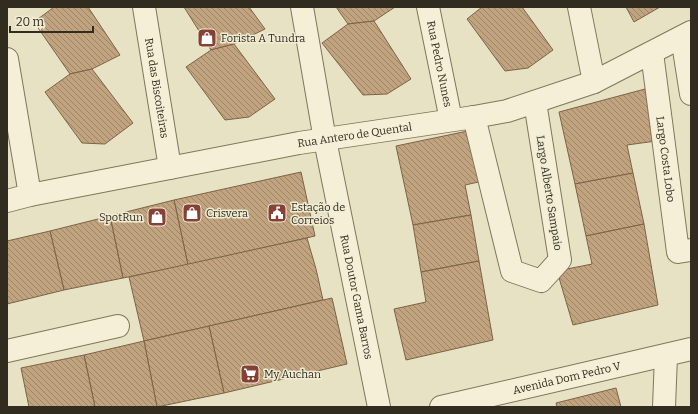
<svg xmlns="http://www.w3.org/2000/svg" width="698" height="414" viewBox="0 0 698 414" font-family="Bitter,serif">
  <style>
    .building { fill: url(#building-back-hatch); stroke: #7c6346 }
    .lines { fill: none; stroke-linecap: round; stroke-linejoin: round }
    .minor-casing { stroke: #80755d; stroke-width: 24 }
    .minor { stroke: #f4efd6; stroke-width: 22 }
    .labels { text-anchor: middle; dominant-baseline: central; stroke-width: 3; stroke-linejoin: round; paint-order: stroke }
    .poi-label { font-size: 11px; fill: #322b1f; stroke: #f0ecd3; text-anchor: start }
    .street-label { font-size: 11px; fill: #322b1f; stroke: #f0ecd3 }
  </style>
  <defs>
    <pattern id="building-back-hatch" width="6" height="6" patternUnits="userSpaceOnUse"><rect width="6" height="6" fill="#c1a47f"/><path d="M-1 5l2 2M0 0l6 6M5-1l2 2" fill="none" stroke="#9d8667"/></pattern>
  </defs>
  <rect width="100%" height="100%" fill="#e8e2c4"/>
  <g class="building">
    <polygon points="54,7 88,7 120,55 92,69 70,74 34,22"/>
    <polygon points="184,7 249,7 265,29 234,44 211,50"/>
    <polygon points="336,7 395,7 374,21 348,24"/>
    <polygon points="482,7 522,7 553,50 528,68 505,71 467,19"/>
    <polygon points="626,7 660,7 634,22"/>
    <polygon points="374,21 411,79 387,94 363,95 322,43 348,24"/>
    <polygon points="234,44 275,99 249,117 225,120 186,67 211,50"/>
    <polygon points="92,69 133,123 105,144 82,143 45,92 70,74"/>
    <polygon points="645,89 656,141 627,145 633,173 575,184 559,112"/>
    <polygon points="482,128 492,179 465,185 471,215 413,225 396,146"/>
    <polygon points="301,172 315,236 188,265 174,200"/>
    <polygon points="633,173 644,224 586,236 575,184"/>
    <polygon points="174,200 188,265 123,278 110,216"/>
    <polygon points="471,215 479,261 421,272 413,225"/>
    <polygon points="110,216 123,278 64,290 50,231"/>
    <polygon points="644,224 658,305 573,325 557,271 592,264 586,236"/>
    <polygon points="50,231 64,290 7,304 7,241"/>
    <polygon points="307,238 316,269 323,300 144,341 129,277"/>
    <polygon points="479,261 493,340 406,360 394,309 426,302 421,272"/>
    <polygon points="332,298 347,364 224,393 209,326"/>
    <polygon points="209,326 224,393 157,407 144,341"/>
    <polygon points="144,341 157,407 95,407 84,355"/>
    <polygon points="84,355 95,407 29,407 21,368"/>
    <polygon points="616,388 621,407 557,407 556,403"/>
  </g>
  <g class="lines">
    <g class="minor-casing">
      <g id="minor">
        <path id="s1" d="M144 7 170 168"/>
        <path id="s2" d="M302 7 325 140 379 407"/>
        <path id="s3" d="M428 7 451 120"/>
        <polyline points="579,7 594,82"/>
        <polyline points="682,37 691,94"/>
        <path id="s4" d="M652 53 678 252 691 250"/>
        <polyline points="7,59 30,195"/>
        <polyline points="474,117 512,271 541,281 560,260 535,102"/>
        <path id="s5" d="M7 201 30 195 299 143 474 117 507 111 594 82 691 32"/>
        <polyline points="7,351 118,326"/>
        <path id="s6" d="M441 407 691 349"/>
        <polyline points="664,407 666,356"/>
      </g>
    </g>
    <use href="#minor" class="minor"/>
  </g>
  <defs>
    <g id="shop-square" transform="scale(1)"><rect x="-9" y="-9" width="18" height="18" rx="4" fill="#874035" stroke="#f0ecd3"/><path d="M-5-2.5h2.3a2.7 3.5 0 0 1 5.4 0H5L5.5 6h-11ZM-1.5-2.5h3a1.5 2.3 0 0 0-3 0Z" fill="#fff"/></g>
    <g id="civic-square" transform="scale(1)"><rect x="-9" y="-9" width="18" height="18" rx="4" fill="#874035" stroke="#f0ecd3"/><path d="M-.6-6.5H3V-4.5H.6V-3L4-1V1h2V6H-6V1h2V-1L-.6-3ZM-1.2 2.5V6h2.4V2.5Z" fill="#fff"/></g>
    <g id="supermarket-square" transform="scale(1)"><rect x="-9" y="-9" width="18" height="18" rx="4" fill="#874035" stroke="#f0ecd3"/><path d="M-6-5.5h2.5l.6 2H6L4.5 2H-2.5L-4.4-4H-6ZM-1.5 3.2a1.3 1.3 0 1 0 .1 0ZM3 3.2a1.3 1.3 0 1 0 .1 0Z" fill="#fff"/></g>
  </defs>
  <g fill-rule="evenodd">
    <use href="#shop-square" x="207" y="38"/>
    <use href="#shop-square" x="192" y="213"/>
    <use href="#civic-square" x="277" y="213"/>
    <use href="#shop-square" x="157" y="217"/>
    <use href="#supermarket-square" x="250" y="374"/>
  </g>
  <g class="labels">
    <g class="poi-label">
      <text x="221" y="38">Forista A Tundra</text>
      <text x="291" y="207">Estação de<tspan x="291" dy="13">Correios</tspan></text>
      <text x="206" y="213">Crisvera</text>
      <text x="143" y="217" text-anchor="end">SpotRun</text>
      <text x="264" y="374">My Auchan</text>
    </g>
    <g class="street-label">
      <text stroke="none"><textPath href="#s3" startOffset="58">Rua Pedro Nunes</textPath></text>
      <text stroke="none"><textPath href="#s1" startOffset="82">Rua das Biscoiteiras</textPath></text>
      <text stroke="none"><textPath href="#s5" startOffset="354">Rua Antero de Quental</textPath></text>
      <text stroke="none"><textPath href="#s4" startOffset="107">Largo Costa Lobo</textPath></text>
      <text transform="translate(549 193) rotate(81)">Largo Alberto Sampaio</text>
      <text stroke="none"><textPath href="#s2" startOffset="295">Rua Doutor Gama Barros</textPath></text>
      <text stroke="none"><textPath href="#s6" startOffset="129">Avenida Dom Pedro V</textPath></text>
    </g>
  </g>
  <rect width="698" height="414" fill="none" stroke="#322b1f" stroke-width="16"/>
  <path d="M10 26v6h83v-6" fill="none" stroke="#322b1f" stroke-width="2"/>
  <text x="16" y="26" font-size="12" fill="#322b1f" stroke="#f0ecd3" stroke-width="3" paint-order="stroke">20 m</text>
</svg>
